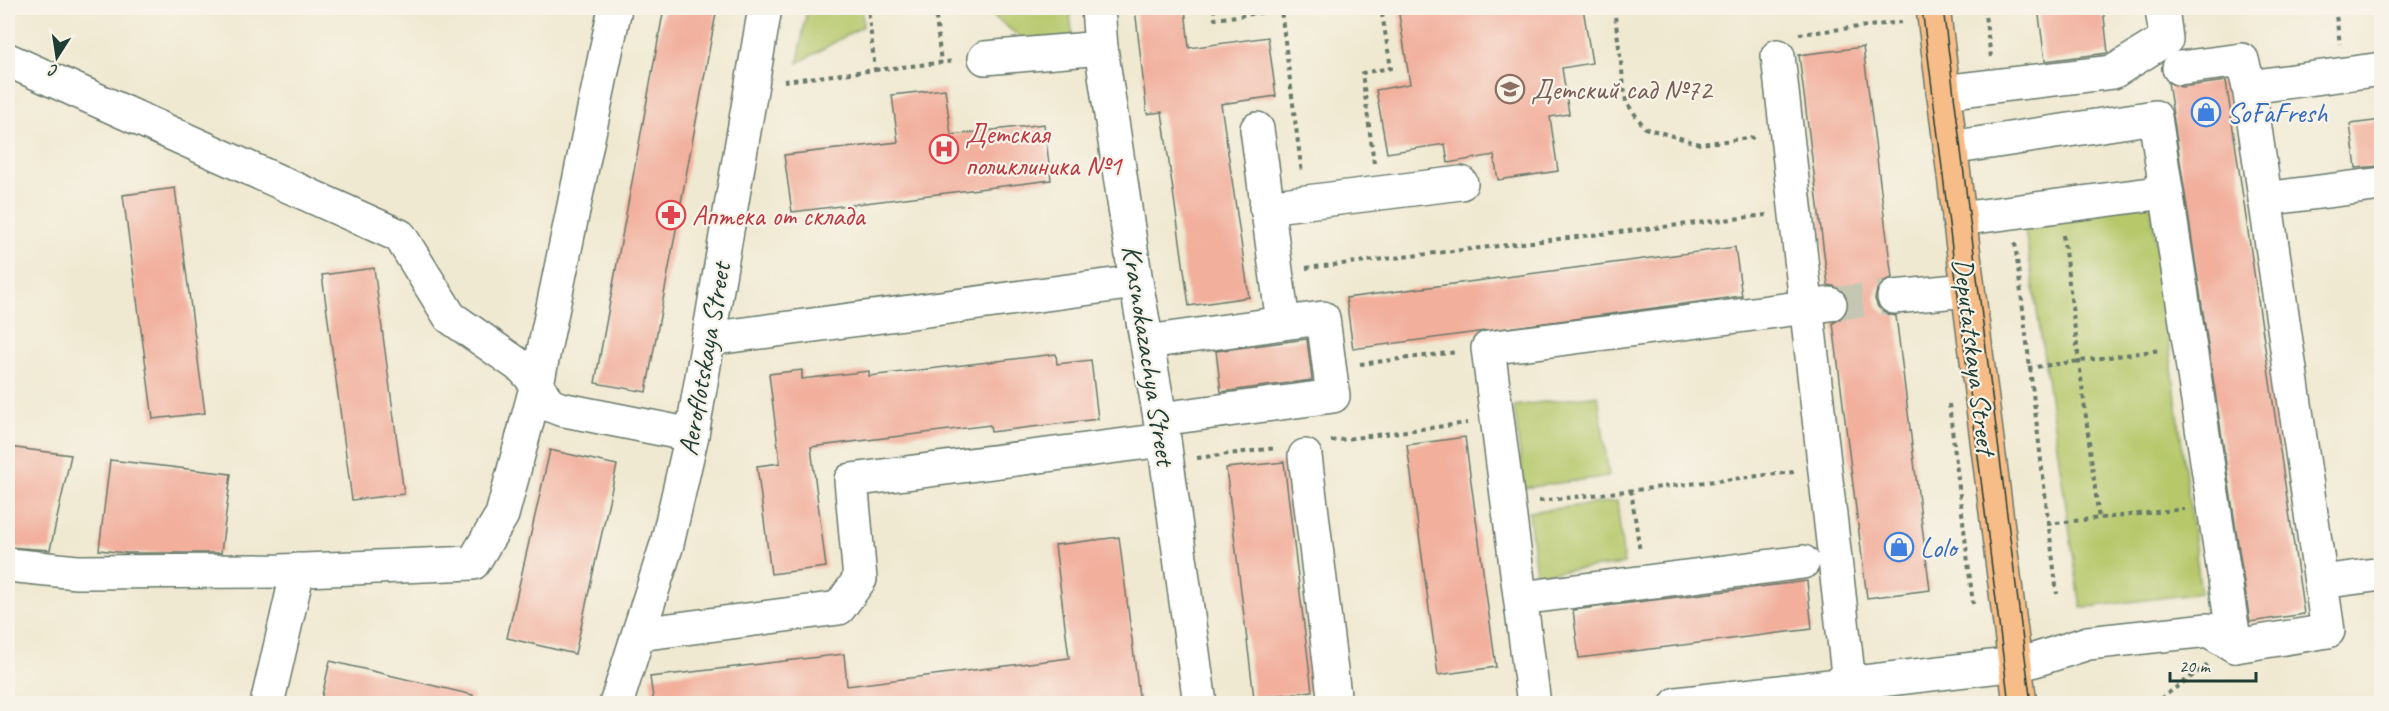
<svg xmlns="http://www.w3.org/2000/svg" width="2389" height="711" viewBox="0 0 2389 711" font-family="Caveat,sans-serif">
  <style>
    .green { fill: #b6c86b; stroke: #6a8250; stroke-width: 1.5 }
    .building { fill: #f2af9c }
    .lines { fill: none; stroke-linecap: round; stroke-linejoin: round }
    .minor-tunnel { stroke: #c6c7b2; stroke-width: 33; stroke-dasharray: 33 16; stroke-linecap: butt }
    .minor-casing { stroke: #68796b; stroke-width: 36 }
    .major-casing { stroke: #68796b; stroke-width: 36 }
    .path { stroke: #68796b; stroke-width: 4; stroke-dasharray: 4.5 4.5; stroke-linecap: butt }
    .minor { stroke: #fff; stroke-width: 33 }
    .major { stroke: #f7bd88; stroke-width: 33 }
    .tram { stroke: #1f3d34; stroke-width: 1.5 }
    .labels { text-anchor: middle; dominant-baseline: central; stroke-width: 4.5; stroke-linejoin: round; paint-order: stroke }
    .education-label { font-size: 28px; fill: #785e54; stroke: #f7f3e8; text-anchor: start }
    .shop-label { font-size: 28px; fill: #366cbe; stroke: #f7f3e8; text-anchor: start }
    .health-label { font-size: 28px; fill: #be3a42; stroke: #f7f3e8; text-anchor: start }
    .street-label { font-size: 28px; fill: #1f3d34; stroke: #f7f3e8 }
  </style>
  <rect width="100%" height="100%" fill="#f7f3e8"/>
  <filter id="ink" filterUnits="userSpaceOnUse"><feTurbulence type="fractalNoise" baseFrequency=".0167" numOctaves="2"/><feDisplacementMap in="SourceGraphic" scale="12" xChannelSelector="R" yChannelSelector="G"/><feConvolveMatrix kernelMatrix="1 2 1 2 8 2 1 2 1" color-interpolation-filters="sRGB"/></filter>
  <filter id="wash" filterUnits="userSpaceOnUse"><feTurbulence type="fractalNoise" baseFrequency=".008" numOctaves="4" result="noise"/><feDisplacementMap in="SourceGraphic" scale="24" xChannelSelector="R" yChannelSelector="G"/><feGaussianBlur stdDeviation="1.35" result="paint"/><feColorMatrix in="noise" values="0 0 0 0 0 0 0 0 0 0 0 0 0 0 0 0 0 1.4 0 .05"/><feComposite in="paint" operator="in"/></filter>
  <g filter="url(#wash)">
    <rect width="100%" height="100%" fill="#f0e9d1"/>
    <g class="green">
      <polygon points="807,8 862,8 863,26 798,63"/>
      <polygon points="983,8 1069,8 1073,39 1030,45"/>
      <polygon points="2150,197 2201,593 2081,608 2023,216"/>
      <polygon points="1598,395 1609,476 1524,488 1514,406"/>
      <polygon points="1617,501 1624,564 1536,574 1529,512"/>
    </g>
    <g id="blocks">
      <g class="building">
        <polygon points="664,8 717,8 646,392 595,383"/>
        <polygon points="1135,8 1185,8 1189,48 1268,37 1276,96 1221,104 1249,297 1189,306 1162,112 1147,114"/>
        <polygon points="1398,8 1529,8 1530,12 1555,8 1583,8 1592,63 1562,68 1569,114 1550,117 1558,171 1498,180 1494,155 1448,163 1445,144 1387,153 1376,90 1410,84"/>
        <polygon points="2038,8 2103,8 2108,53 2045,61"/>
        <polygon points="1863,47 1892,278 1884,281 1877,289 1875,299 1878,307 1886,314 1896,316 1930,590 1867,598 1833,323 1842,318 1847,311 1849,302 1844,292 1837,287 1828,285 1799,55"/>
        <polygon points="2226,81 2304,614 2250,622 2168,82 2181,87"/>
        <polygon points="945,89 951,135 1044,124 1051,180 792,212 784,155 898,142 892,95"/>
        <polygon points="2382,120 2382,166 2356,168 2350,124"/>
        <polygon points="175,188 205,413 153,419 123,195"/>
        <polygon points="1735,247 1742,296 1353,349 1346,298"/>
        <polygon points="374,268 404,494 352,500 322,275"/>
        <polygon points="1307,339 1312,380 1221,392 1216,351"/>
        <polygon points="1056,354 1057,364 1091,360 1098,419 991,432 990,425 811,447 826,567 771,574 757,466 780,463 769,374 802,370 802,379 869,371 869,376"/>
        <polygon points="1465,437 1496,667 1438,675 1407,445"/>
        <polygon points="8,447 71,455 50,550 8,547"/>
        <polygon points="550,450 617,465 575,654 507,638"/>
        <polygon points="110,460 231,474 221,553 126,553 99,550"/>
        <polygon points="1284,462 1312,691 1254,698 1226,468"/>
        <polygon points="1119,537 1140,704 654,704 650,677 844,654 847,686 1069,658 1055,545"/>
        <polygon points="1807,581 1812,629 1579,658 1573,610"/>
        <polygon points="330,661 473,695 472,704 320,704"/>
      </g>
    </g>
  </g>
  <g filter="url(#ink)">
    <use href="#blocks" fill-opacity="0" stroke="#68796b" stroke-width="1.5"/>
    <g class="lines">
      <polyline class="minor-tunnel" points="1830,304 1894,297"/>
      <g class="minor-casing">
        <g id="minor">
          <polyline points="1098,8 1101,48 1136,282 1164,440 1200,704"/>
          <polyline points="1778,56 1849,683"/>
          <polyline points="985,58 1101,48"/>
          <polyline points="8,60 400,236 450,317 523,368 537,384 548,404 560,409 692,435"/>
          <polyline points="2179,68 2242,60 2249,87 2328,631 2235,646"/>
          <polyline points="2249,87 2382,69"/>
          <polyline points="1943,92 2113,72 2166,39 2162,8"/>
          <polyline points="2265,199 2382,184"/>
          <polyline points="1266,207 1461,183"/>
          <polyline points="1959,219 2166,192"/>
          <polyline points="1894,297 1967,290"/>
          <polyline points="708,339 1136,282"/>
          <polyline points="1147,342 1283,323 1257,129"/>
          <polyline points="1160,419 1333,396 1323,318 1283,323"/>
          <polyline points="1305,456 1335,704"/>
          <polyline points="8,565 77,572 280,571 473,563 502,515 537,384 615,8"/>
          <polyline points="2321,582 2382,574"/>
          <polyline points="1521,598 1803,562"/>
          <polyline points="639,634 839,608 860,579 851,480 1164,440"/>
          <polyline points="267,704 298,570"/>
          <polyline points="616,704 667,544 692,435 765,8"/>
          <polyline points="1534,704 1488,348 1830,304"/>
          <polyline points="1677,704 2025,663 2088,643 2208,630 2235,646 2155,117 1950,148"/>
        </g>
      </g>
      <g class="major-casing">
        <polyline id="major" points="1933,8 2020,704"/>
      </g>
      <g class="path">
        <polyline points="935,8 941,63"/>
        <polyline points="1214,8 1215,19 1281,10 1302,174"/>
        <polyline points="1614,8 1626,102 1645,128 1700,144 1757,137"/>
        <polyline points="1984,8 1991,57"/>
        <polyline points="2335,8 2340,44"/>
        <polyline points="1799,34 1902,22"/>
        <polyline points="875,70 955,61"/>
        <polyline points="784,81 875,70 868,8"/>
        <polyline points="1374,163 1362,73 1391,68 1381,8"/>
        <polyline points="2063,235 2099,520"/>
        <polyline points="2015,243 2057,594"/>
        <polyline points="1306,268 1767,215"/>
        <polyline points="1360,364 1457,352"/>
        <polyline points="2028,368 2161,350"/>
        <polyline points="1949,404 1973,604"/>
        <polyline points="1331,441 1467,423"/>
        <polyline points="1197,458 1276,448"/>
        <polyline points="1631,490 1640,552"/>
        <polyline points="1539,501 1794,472"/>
        <polyline points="2047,524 2184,509"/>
        <polyline points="2153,704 2209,664"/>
      </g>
      <use href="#minor" class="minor"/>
      <use href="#major" class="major"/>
      <g class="tram">
        <polyline points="1922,8 2009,704"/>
        <polyline points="1943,8 2031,704"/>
      </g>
    </g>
  </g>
  <defs>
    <g id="school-ring" transform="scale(1.5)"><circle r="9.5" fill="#f7f3e8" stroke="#8d6e63" stroke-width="1.5"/><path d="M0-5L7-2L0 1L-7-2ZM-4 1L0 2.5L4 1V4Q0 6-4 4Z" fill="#8d6e63"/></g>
    <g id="shop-ring" transform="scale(1.5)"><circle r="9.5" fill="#f7f3e8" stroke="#3f7fe0" stroke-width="1.5"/><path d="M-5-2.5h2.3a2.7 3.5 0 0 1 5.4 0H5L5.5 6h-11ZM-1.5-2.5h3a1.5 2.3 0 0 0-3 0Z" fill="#3f7fe0"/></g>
    <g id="hospital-ring" transform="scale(1.5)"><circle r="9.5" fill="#f7f3e8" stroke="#e0444e" stroke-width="1.5"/><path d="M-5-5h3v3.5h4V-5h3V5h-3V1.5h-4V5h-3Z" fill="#e0444e"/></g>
    <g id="pharmacy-ring" transform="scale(1.5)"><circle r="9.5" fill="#f7f3e8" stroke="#e0444e" stroke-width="1.5"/><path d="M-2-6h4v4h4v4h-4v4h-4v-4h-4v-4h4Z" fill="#e0444e"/></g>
  </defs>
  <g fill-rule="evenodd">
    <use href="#school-ring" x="1510" y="89"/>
    <use href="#shop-ring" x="2206" y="112"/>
    <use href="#hospital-ring" x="944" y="149"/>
    <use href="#pharmacy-ring" x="671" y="215"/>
    <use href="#shop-ring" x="1899" y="547"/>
  </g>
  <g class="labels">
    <g class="education-label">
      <text x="1531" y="89">Детский сад №72</text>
    </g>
    <g class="shop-label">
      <text x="2227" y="112">SoFaFresh</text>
      <text x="1920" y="547">Lolo</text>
    </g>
    <g class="health-label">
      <text x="965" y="133">Детская<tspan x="965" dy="32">поликлиника №1</tspan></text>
      <text x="692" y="215">Аптека от склада</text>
    </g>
    <g class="street-label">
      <text transform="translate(1149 355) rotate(81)">Krasnokazachya Street</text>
      <text transform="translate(1975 356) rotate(83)">Deputatskaya Street</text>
      <text transform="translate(704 359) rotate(-80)">Aeroflotskaya Street</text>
    </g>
  </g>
  <rect width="2389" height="711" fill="none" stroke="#f7f3e8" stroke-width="30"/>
  <g transform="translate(57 57) rotate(192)" stroke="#f7f3e8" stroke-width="4.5" paint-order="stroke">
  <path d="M0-4.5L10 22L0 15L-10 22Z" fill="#1f3d34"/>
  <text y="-9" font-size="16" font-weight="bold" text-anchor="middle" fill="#1f3d34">С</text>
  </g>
  <path d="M2170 672v9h86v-9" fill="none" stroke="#1f3d34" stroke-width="3"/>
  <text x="2179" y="672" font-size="18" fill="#1f3d34" stroke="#f7f3e8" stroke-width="4.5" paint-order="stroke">20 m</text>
</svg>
